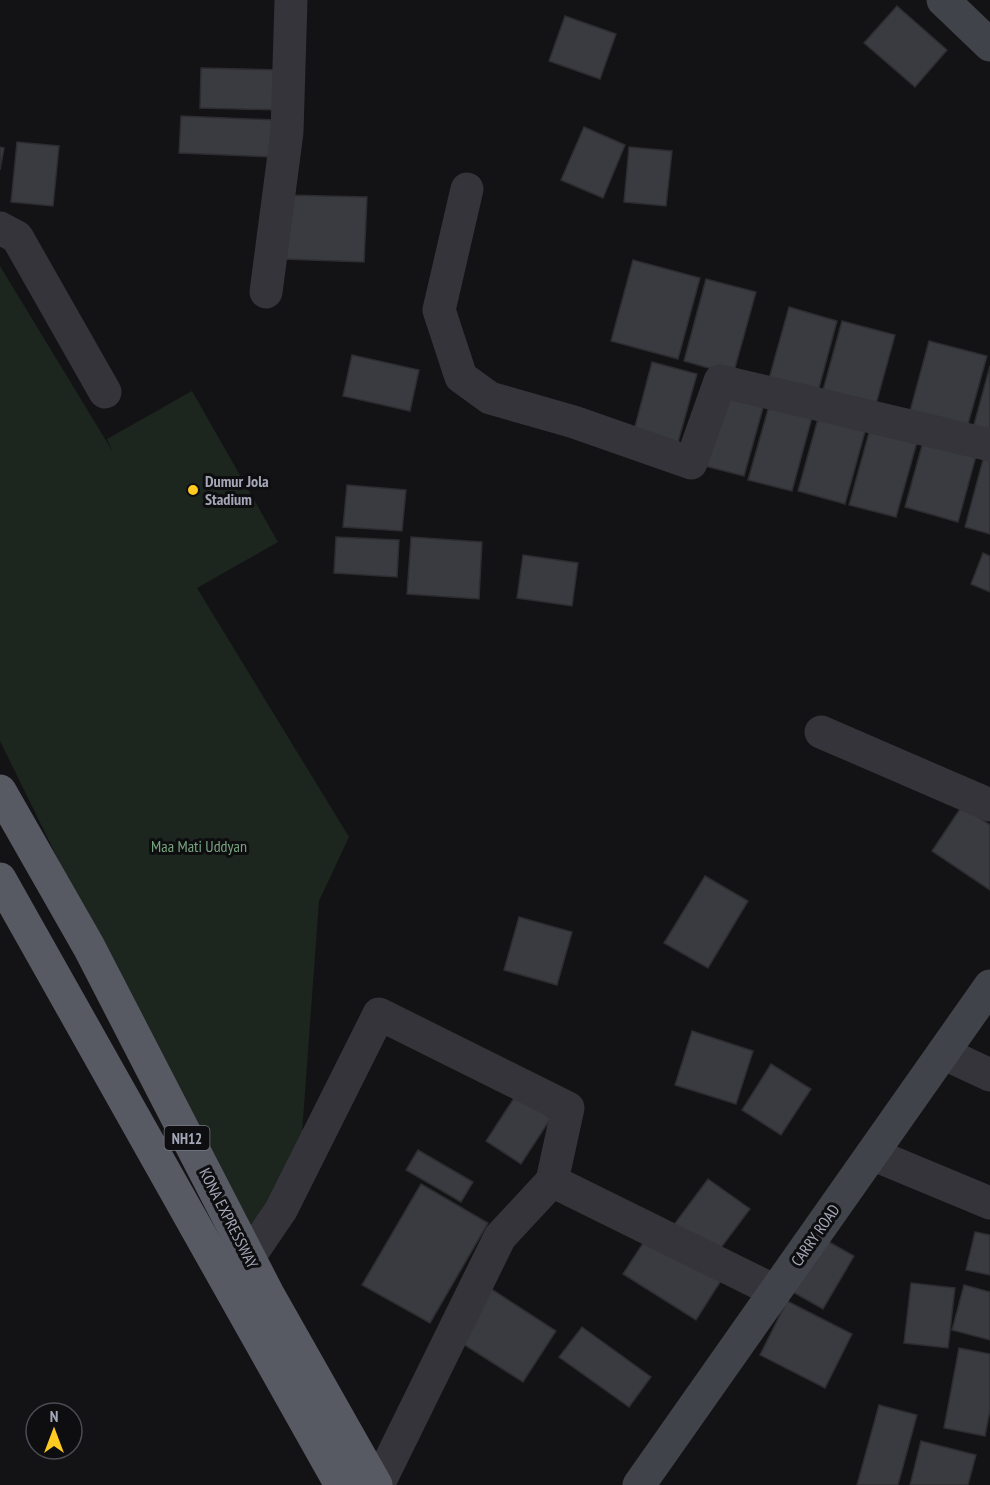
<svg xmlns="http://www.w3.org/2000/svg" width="990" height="1485" viewBox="0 0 990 1485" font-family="'PT Sans Narrow',sans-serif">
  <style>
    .green { fill: #1d251f }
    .building { fill: #3a3b40; stroke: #2d2d31; stroke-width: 1.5 }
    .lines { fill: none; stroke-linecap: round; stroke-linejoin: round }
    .minor { stroke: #34343a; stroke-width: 33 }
    .secondary { stroke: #41434a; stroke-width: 33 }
    .trunk { stroke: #575963; stroke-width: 33 }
    .poi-dot { fill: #ffcb21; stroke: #0e0e10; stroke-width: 2 }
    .labels { text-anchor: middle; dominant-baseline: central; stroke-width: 6; stroke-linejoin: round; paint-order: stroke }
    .shield { fill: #0e0e10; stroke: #767985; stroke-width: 1.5 }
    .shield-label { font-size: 15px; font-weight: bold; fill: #a3a7b7 }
    .poi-label { font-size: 16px; font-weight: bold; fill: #a3a7b7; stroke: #0e0e10; text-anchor: start }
    .park-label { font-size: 16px; fill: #78a47f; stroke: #0e0e10 }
    .street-label { font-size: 16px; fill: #a3a7b7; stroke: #0e0e10 }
  </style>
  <rect width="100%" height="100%" fill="#131315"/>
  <polygon class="green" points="0,266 113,452 107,439 192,391 278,542 197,588 349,837 319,901 300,1161 248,1246 0,741"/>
  <g class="building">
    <polygon points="897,6 947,50 915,87 864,43"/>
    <polygon points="565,16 616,34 600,79 549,61"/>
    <polygon points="201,68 281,70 280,110 200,108"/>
    <polygon points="181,116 275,120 273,157 179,153"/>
    <polygon points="584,127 625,145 603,198 561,180"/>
    <polygon points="17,142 59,146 53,206 11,202"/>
    <polygon points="0,147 4,148 0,170"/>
    <polygon points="629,147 672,151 666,206 624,202"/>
    <polygon points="284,195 367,197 364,262 282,259"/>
    <polygon points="633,260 700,278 678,359 611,341"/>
    <polygon points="706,279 756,292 733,375 684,361"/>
    <polygon points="789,307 837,321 816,399 767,386"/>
    <polygon points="842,321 895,335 873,415 820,401"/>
    <polygon points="929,341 987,356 966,431 909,415"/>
    <polygon points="352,355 419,370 410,411 343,396"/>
    <polygon points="652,362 697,374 675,453 631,442"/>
    <polygon points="990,366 990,437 972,432"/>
    <polygon points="727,387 766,397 744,476 705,466"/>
    <polygon points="771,399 814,410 792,491 748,480"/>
    <polygon points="819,415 866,428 845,504 798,491"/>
    <polygon points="870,429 917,442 896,517 849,505"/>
    <polygon points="923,442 976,456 958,522 905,507"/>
    <polygon points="984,456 990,458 990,534 965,527"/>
    <polygon points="347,485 406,490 402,531 343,527"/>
    <polygon points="336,537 399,540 397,577 334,573"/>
    <polygon points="411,537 482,542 479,599 407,594"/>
    <polygon points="983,553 990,556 990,592 971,584"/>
    <polygon points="523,555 578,563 572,606 517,598"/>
    <polygon points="962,806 990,825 990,890 932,851"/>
    <polygon points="705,876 748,901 708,968 664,943"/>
    <polygon points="519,917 572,932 557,985 504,970"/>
    <polygon points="692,1031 753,1051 736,1104 675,1085"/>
    <polygon points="771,1064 811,1089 781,1135 742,1110"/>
    <polygon points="516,1095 551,1118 521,1164 486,1141"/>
    <polygon points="418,1150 473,1182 461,1202 406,1170"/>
    <polygon points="708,1179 750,1209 714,1257 673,1226"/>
    <polygon points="421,1184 488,1223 430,1323 362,1285"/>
    <polygon points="975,1232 990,1235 990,1275 966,1270"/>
    <polygon points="649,1234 722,1279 696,1320 623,1274"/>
    <polygon points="822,1238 854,1256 823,1309 791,1291"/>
    <polygon points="911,1283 955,1288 948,1348 904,1343"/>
    <polygon points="485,1285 556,1331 523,1382 452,1337"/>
    <polygon points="964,1285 990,1292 990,1340 952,1330"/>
    <polygon points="787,1301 852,1334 825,1388 760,1355"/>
    <polygon points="582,1327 651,1377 629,1407 559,1357"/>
    <polygon points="959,1348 990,1354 990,1410 985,1436 944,1428"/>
    <polygon points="879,1405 917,1415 898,1485 857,1485"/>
    <polygon points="921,1441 976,1455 968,1485 910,1485"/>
  </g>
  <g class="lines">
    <g class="minor">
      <polyline points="467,189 439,310 461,377 490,398 574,422 691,463 720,381 990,445"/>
      <polyline points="0,228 17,237 105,392"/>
      <polyline points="266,292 287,132 291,0"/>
      <polyline points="821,732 990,805"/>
      <polyline points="943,1053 990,1075"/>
      <polyline points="872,1154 990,1203"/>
      <polyline points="249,1257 281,1210 379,1014 568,1108 552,1181 775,1291"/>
      <polyline points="378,1485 500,1237 552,1181"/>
    </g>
    <g class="secondary">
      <polyline points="943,0 990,45"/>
      <polyline points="639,1485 990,986"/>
    </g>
    <g class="trunk">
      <polyline points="0,791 89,947 269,1296 376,1485"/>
      <polyline points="0,879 341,1485"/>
    </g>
  </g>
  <circle class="poi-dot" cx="193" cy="490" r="6"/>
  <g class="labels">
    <rect class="shield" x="164.5" y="1126" width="45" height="24" rx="4.5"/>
    <g class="shield-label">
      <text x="187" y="1138">NH12</text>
    </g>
    <g class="poi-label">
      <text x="205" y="481">Dumur Jola<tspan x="205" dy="18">Stadium</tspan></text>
    </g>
    <g class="park-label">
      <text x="199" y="846">Maa Mati Uddyan</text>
    </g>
    <g class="street-label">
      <text transform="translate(229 1218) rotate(63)">KONA EXPRESSWAY</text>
      <text transform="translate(815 1235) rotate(-55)">CARRY ROAD</text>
    </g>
  </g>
  <g transform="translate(54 1431)"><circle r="28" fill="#0e0e10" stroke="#4a4b53" stroke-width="1.5"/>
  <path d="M0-4.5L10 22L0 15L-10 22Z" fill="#ffcb21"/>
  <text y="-9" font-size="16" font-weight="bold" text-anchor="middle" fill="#a3a7b7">N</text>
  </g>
</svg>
